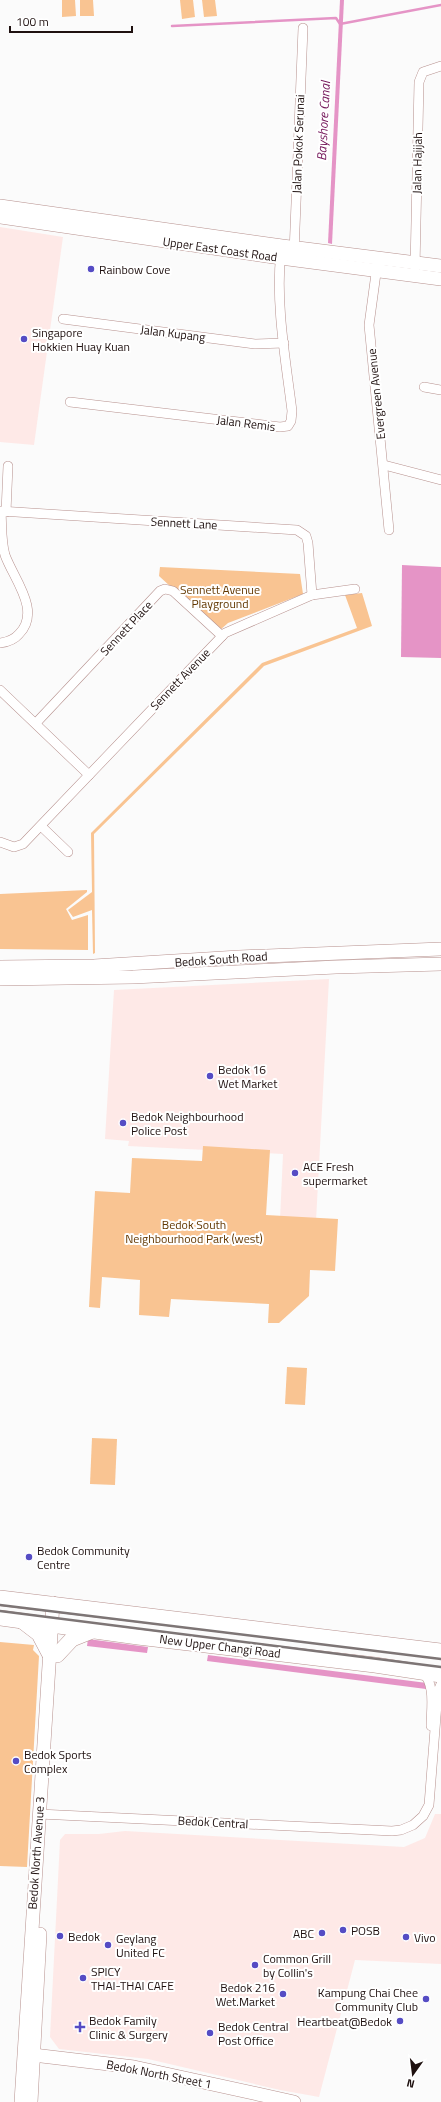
<svg xmlns="http://www.w3.org/2000/svg" width="441" height="2102" viewBox="0 0 441 2102" font-family="'Titillium Web',sans-serif">
  <style>
    .built { fill: #fee9e7 }
    .green { fill: #f9c492 }
    .water { fill: #e594c6 }
    .lines { fill: none; stroke-linecap: round; stroke-linejoin: round }
    .stream { stroke: #e594c6; stroke-width: 2.5 }
    .street-casing { stroke: #b7918e; stroke-width: 10 }
    .secondary-casing { stroke: #b7918e; stroke-width: 14 }
    .primary-casing { stroke: #b7918e; stroke-width: 16 }
    .street { stroke: #fff; stroke-width: 9 }
    .secondary { stroke: #fff; stroke-width: 13 }
    .primary { stroke: #fff; stroke-width: 15 }
    .rail { stroke: #7d7575; stroke-width: 2.5 }
    .poi-dot { fill: #554cc4; stroke: #fff; stroke-width: 1.5 }
    .labels { text-anchor: middle; dominant-baseline: central; stroke-width: 4; stroke-linejoin: round; paint-order: stroke }
    .street-label { font-size: 12px; fill: #1f1110; stroke: #fff }
    .poi-label { font-size: 12px; fill: #1f1110; stroke: #fff; text-anchor: start }
    .park-label { font-size: 12px; fill: #623700; stroke: #fff }
    .water-label { font-size: 13px; font-style: italic; fill: #721357; stroke: #fff }
  </style>
  <rect width="100%" height="100%" fill="#fbfbfb"/>
  <g class="built">
    <polygon points="0,227 63,237 34,445 0,442"/>
    <polygon points="329,979 316,1221 280,1220 283,1154 128,1146 129,1141 105,1139 114,990"/>
    <polygon points="435,1814 441,1814 441,1964 355,1960 319,2097 280,2090 148,2059 59,2049 50,2037 60,1840 65,1834 99,1834 125,1831 404,1847 425,1838"/>
  </g>
  <g class="green">
    <polygon points="62,0 75,0 76,16 62,17"/>
    <polygon points="80,0 93,0 94,16 80,16"/>
    <polygon points="180,0 193,0 195,17 182,19"/>
    <polygon points="202,0 215,0 217,16 204,17"/>
    <polygon points="160,567 300,574 303,594 228,623 219,631 159,576"/>
    <polygon points="362,593 372,626 264,666 94,834 95,953 93,954 92,910 73,917 68,910 92,892 91,833 262,663 357,628 345,595"/>
    <polygon points="87,890 87,892 66,909 72,920 88,915 88,950 0,949 0,894"/>
    <polygon points="203,1146 270,1150 266,1215 338,1219 335,1271 310,1270 309,1296 279,1323 268,1323 269,1304 171,1299 169,1317 139,1315 140,1280 102,1277 100,1308 89,1307 95,1191 130,1193 132,1158 202,1161"/>
    <polygon points="287,1367 307,1368 305,1405 285,1404"/>
    <polygon points="92,1438 117,1439 115,1485 90,1484"/>
    <polygon points="0,1642 34,1645 33,1650 39,1656 27,1867 0,1866"/>
  </g>
  <g class="water">
    <polygon points="340,0 344,0 332,244 328,243"/>
    <polygon points="402,565 441,567 441,658 401,657"/>
    <polygon points="88,1639 148,1647 147,1653 87,1646"/>
    <polygon points="208,1655 427,1683 426,1689 207,1661"/>
  </g>
  <g class="lines">
    <polyline class="stream" points="172,26 336,18 340,24 441,5"/>
    <g class="street-casing">
      <g id="street">
        <polyline points="294,253 303,28"/>
        <polyline points="377,266 369,325 389,530"/>
        <polyline points="415,268 419,82 423,72 441,66"/>
        <polyline points="63,319 255,344 284,343"/>
        <polyline points="424,387 441,390"/>
        <path d="M70 402 280 427 288 426 291 421 292 411C286 362 275 302 281 252"/>
        <polyline points="384,465 441,480"/>
        <polyline points="0,511 297,530 306,536 308,543 312,595"/>
        <polyline points="6,512 8,466"/>
        <path d="M0 643C8 642 14 640 19 634 42 611 13 578 5 555 1 541 2 525 1 512"/>
        <polyline points="0,690 89,775"/>
        <polyline points="36,723 160,591 165,589 173,591 222,636"/>
        <polyline points="42,827 68,852"/>
        <polyline points="0,842 14,847 23,844 225,633 312,595 355,589"/>
        <path d="M422 1672C436 1683 431 1710 431 1726"/>
        <polyline points="39,1814 392,1831 401,1830 413,1825 423,1816 429,1805 438,1691 441,1684"/>
      </g>
    </g>
    <g class="secondary-casing">
      <g id="secondary">
        <polyline points="0,206 282,246 441,266"/>
        <polyline points="0,217 281,258 441,279"/>
        <polyline points="0,967 94,966 239,957 441,949"/>
        <polyline points="0,979 133,977 336,967 441,964"/>
        <polyline points="25,2054 134,2067 294,2102"/>
        <polyline points="21,2102 53,1603"/>
        <polyline points="31,2102 40,1934"/>
      </g>
    </g>
    <g class="primary-casing">
      <g id="primary">
        <polyline points="0,1598 441,1651"/>
        <polyline points="0,1618 138,1637 375,1665 441,1675"/>
        <polyline points="22,1621 39,1634 49,1653"/>
        <polyline points="57,1655 72,1639 92,1631"/>
      </g>
    </g>
    <use href="#street" class="street"/>
    <use href="#secondary" class="secondary"/>
    <use href="#primary" class="primary"/>
    <g class="rail">
      <polyline points="0,1605 441,1659"/>
      <polyline points="0,1611 441,1667"/>
    </g>
  </g>
  <g class="poi-dot">
    <circle cx="91" cy="269" r="4"/>
    <circle cx="24" cy="339" r="4"/>
    <circle cx="210" cy="1076" r="4"/>
    <circle cx="123" cy="1123" r="4"/>
    <circle cx="295" cy="1173" r="4"/>
    <circle cx="29" cy="1557" r="4"/>
    <circle cx="16" cy="1761" r="4"/>
    <circle cx="343" cy="1930" r="4"/>
    <circle cx="322" cy="1933" r="4"/>
    <circle cx="60" cy="1936" r="4"/>
    <circle cx="406" cy="1937" r="4"/>
    <circle cx="108" cy="1945" r="4"/>
    <circle cx="255" cy="1965" r="4"/>
    <circle cx="83" cy="1978" r="4"/>
    <circle cx="283" cy="1994" r="4"/>
    <circle cx="426" cy="1999" r="4"/>
    <circle cx="400" cy="2021" r="4"/>
    <path d="M78 2021h4v4h4v4h-4v4h-4v-4h-4v-4h4z"/>
    <circle cx="210" cy="2033" r="4"/>
  </g>
  <g class="labels">
    <g class="street-label">
      <text transform="translate(298 144) rotate(-88)">Jalan Pokok Serunai</text>
      <text transform="translate(417 163) rotate(-89)">Jalan Hajijah</text>
      <text transform="translate(220 249) rotate(8)">Upper East Coast Road</text>
      <text transform="translate(173 333) rotate(7)">Jalan Kupang</text>
      <text transform="translate(376 394) rotate(-96)">Evergreen Avenue</text>
      <text transform="translate(246 423) rotate(7)">Jalan Remis</text>
      <text transform="translate(184 523) rotate(3)">Sennett Lane</text>
      <text transform="translate(126 628) rotate(-47)">Sennett Place</text>
      <text transform="translate(180 679) rotate(-46)">Sennett Avenue</text>
      <text transform="translate(221 959) rotate(-4)">Bedok South Road</text>
      <text transform="translate(220 1646) rotate(7)">New Upper Changi Road</text>
      <text transform="translate(213 1822) rotate(3)">Bedok Central</text>
      <text transform="translate(36 1853) rotate(-86)">Bedok North Avenue 3</text>
      <text transform="translate(159 2074) rotate(11)">Bedok North Street 1</text>
    </g>
    <g class="poi-label">
      <text x="99" y="269">Rainbow Cove</text>
      <text x="32" y="332">Singapore<tspan x="32" dy="14">Hokkien Huay Kuan</tspan></text>
      <text x="218" y="1069">Bedok 16<tspan x="218" dy="14">Wet Market</tspan></text>
      <text x="131" y="1116">Bedok Neighbourhood<tspan x="131" dy="14">Police Post</tspan></text>
      <text x="303" y="1166">ACE Fresh<tspan x="303" dy="14">supermarket</tspan></text>
      <text x="37" y="1550">Bedok Community<tspan x="37" dy="14">Centre</tspan></text>
      <text x="24" y="1754">Bedok Sports<tspan x="24" dy="14">Complex</tspan></text>
      <text x="351" y="1930">POSB</text>
      <text x="314" y="1933" text-anchor="end">ABC</text>
      <text x="68" y="1936">Bedok</text>
      <text x="414" y="1937">Vivo</text>
      <text x="116" y="1938">Geylang<tspan x="116" dy="14">United FC</tspan></text>
      <text x="263" y="1958">Common Grill<tspan x="263" dy="14">by Collin's</tspan></text>
      <text x="91" y="1971">SPICY<tspan x="91" dy="14">THAI-THAI CAFE</tspan></text>
      <text x="275" y="1987" text-anchor="end">Bedok 216<tspan x="275" dy="14">Wet.Market</tspan></text>
      <text x="418" y="1992" text-anchor="end">Kampung Chai Chee<tspan x="418" dy="14">Community Club</tspan></text>
      <text x="89" y="2020">Bedok Family<tspan x="89" dy="14">Clinic &amp; Surgery</tspan></text>
      <text x="392" y="2021" text-anchor="end">Heartbeat@Bedok</text>
      <text x="218" y="2026">Bedok Central<tspan x="218" dy="14">Post Office</tspan></text>
    </g>
    <g class="park-label">
      <text x="220" y="589">Sennett Avenue<tspan x="220" dy="14">Playground</tspan></text>
      <text x="194" y="1224">Bedok South<tspan x="194" dy="14">Neighbourhood Park (west)</tspan></text>
    </g>
    <g class="water-label">
      <text transform="translate(323 121) rotate(-87)">Bayshore Canal</text>
    </g>
  </g>
  <g transform="translate(413 2074) rotate(194)" stroke="#ffffff" stroke-width="3" paint-order="stroke">
  <path d="M0-3L7 15L0 10L-7 15Z" fill="#1f1110"/>
  <text y="-6" font-size="11" font-weight="bold" text-anchor="middle" fill="#1f1110">N</text>
  </g>
  <path d="M10 26v6h122v-6" fill="none" stroke="#1f1110" stroke-width="2"/>
  <text x="16" y="26" font-size="12" fill="#1f1110" stroke="#ffffff" stroke-width="3" paint-order="stroke">100 m</text>
</svg>
